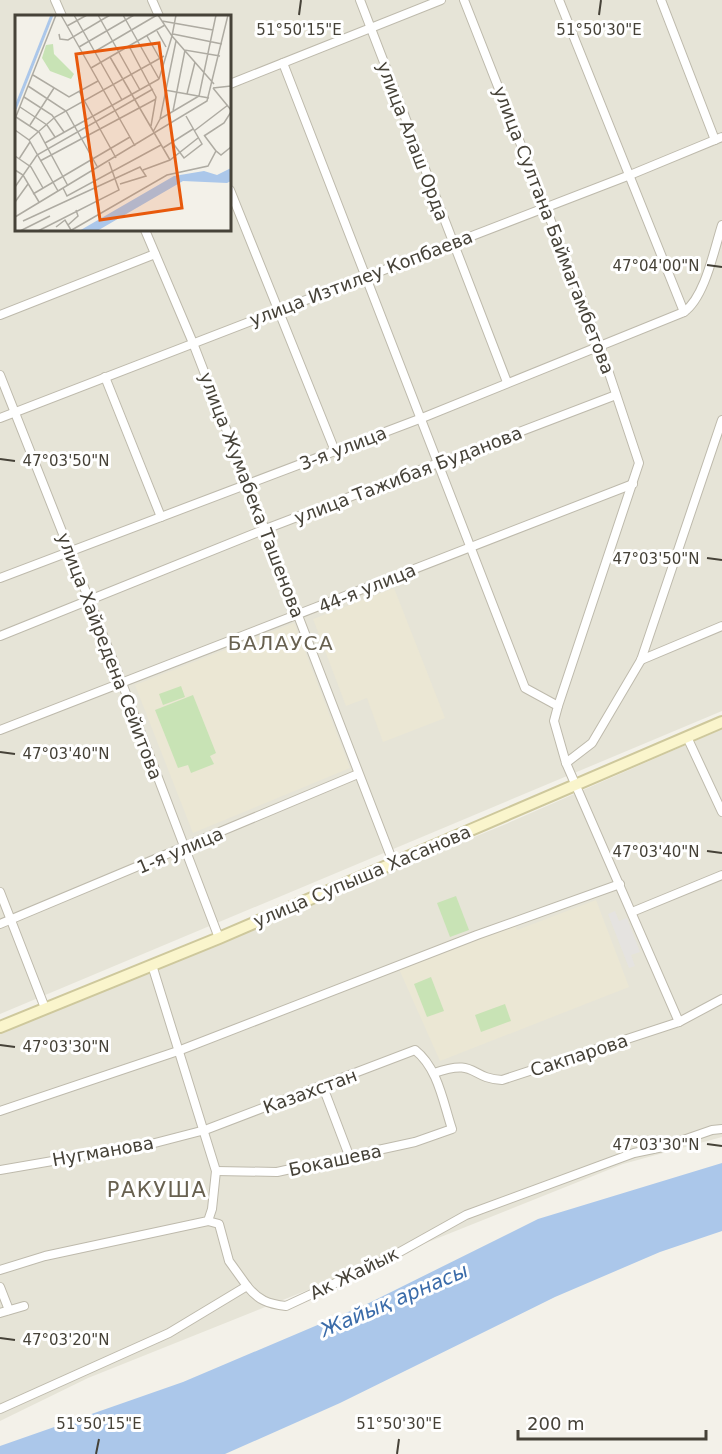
<svg xmlns="http://www.w3.org/2000/svg" width="722" height="1454" viewBox="0 0 722 1454" font-family="'DejaVu Sans',sans-serif">
  <style>
    .residential { fill: #e6e4d7; fill-rule: evenodd }
    .education { fill: #ebe7d4 }
    .green { fill: #c8e3b5 }
    .parking { fill: #e5e3e0 }
    .water { fill: #abc7ea }
    .lines { fill: none; stroke-linecap: round; stroke-linejoin: round }
    .street-casing { stroke: #bebaac; stroke-width: 10 }
    .secondary-casing { stroke: #cec89c; stroke-width: 14 }
    .street { stroke: #fff; stroke-width: 8 }
    .secondary { stroke: #faf5cc; stroke-width: 10 }
    .ticks { fill: none; stroke: #464238; stroke-width: 2 }
    .labels { text-anchor: middle; dominant-baseline: central; stroke-width: 6; stroke-linejoin: round; paint-order: stroke }
    .street-label { font-size: 18px; fill: #464238; stroke: #fff }
    .neighbourhood-label { font-size: 20px; letter-spacing: 1.5px; fill: #686150; stroke: #fff }
    .water-label { font-size: 20px; font-style: italic; fill: #3a6ba9; stroke: #fff }
    .quarter-label { font-size: 21px; letter-spacing: 1.5px; fill: #686150; stroke: #fff }
    .inset-river { fill: none; stroke: #abc7ea; stroke-width: 3 }
    .inset-road { fill: none; stroke: #aeaba2; stroke-width: 1.5 }
    .view { fill: #e8590c; fill-opacity: 0.15; stroke: #e8590c; stroke-width: 3 }
    .inset-edge { fill: none; stroke: #464238; stroke-width: 3 }
    .ticks-label { font-size: 15px; text-anchor: middle; fill: #464238; stroke: #fff; stroke-width: 6; stroke-linejoin: round; paint-order: stroke }
  </style>
  <rect width="100%" height="100%" fill="#f3f1e9"/>
  <g class="residential">
    <path d="M0 0H722V711L0 1014ZM16 16H230V230H16Z"/>
    <polygon points="722,729 722,1137 623,1164 88,1378 0,1421 0,1031 506,824"/>
  </g>
  <g class="education">
    <polygon points="394,588 445,718 383,742 367,698 346,706 313,619"/>
    <polygon points="294,623 350,768 193,833 135,685"/>
    <polygon points="596,900 629,987 440,1061 399,969 515,926 517,930"/>
  </g>
  <g class="green">
    <polygon points="181,686 185,697 163,705 159,694"/>
    <polygon points="193,695 216,753 210,756 214,764 191,773 188,765 178,768 155,710"/>
    <polygon points="456,896 469,930 450,937 437,903"/>
    <polygon points="431,977 444,1011 427,1017 414,984"/>
    <polygon points="505,1004 511,1021 481,1032 475,1015"/>
  </g>
  <polygon class="parking" points="615,911 619,921 627,918 640,952 631,955 635,966 629,968 608,914"/>
  <polygon class="water" points="722,1163 722,1231 660,1252 555,1297 340,1403 225,1454 0,1454 0,1446 183,1382 367,1304 538,1219"/>
  <g class="lines">
    <g class="street-casing">
      <g id="street">
        <polyline points="55,0 62,16"/>
        <polyline points="152,0 159,16"/>
        <polyline points="360,0 507,382"/>
        <polyline points="464,0 600,346 639,463 558,706"/>
        <polyline points="559,0 684,312"/>
        <polyline points="661,0 715,140"/>
        <polyline points="283,63 525,688 558,706 554,721 566,763 679,1022"/>
        <polyline points="230,84 441,0"/>
        <polyline points="230,190 335,451"/>
        <polyline points="145,230 193,343 393,862"/>
        <polyline points="0,315 155,254"/>
        <polyline points="0,375 122,683 219,938"/>
        <polyline points="105,377 161,517"/>
        <polyline points="0,418 630,175 722,137"/>
        <path d="M0 578 422 418 684 312C705 297 714 250 722 225"/>
        <polyline points="0,636 263,530 616,395"/>
        <polyline points="641,660 722,626"/>
        <polyline points="0,730 633,484"/>
        <polyline points="687,737 722,812"/>
        <polyline points="566,763 592,743 641,660 722,420"/>
        <polyline points="0,892 45,1008"/>
        <polyline points="632,912 722,875"/>
        <polyline points="0,924 358,774"/>
        <path d="M434 1073C478 1058 468 1078 502 1080L679 1022 722 999"/>
        <polyline points="323,1087 350,1158"/>
        <polyline points="0,1111 178,1051 477,935 620,884"/>
        <path d="M0 1170 151 1144 205 1130 415 1050C438 1068 443 1102 452 1129L415 1142 277 1172 216 1171"/>
        <polyline points="208,1221 219,1224 229,1261 247,1286"/>
        <polyline points="0,1270 45,1256 208,1221 212,1209 216,1171 152,965"/>
        <polyline points="0,1287 9,1310"/>
        <polyline points="0,1313 24,1306"/>
        <path d="M0 1409 169 1333 247 1286C258 1300 268 1304 286 1306L389 1258 466 1215 634 1153 663 1147 712 1130 722 1129"/>
      </g>
    </g>
    <g class="secondary-casing">
      <polyline id="secondary" points="0,1027 219,938 722,722"/>
    </g>
    <use href="#street" class="street"/>
    <use href="#secondary" class="secondary"/>
  </g>
  <path class="ticks" d="M299 15 301 0M599 15 601 0M707 265 722 267M0 459 15 461M707 558 722 560M0 752 15 754M707 851 722 853M0 1045 15 1047M707 1144 722 1146M0 1338 15 1340M96 1454 99 1439M397 1454 399 1439"/>
  <g class="labels">
    <g class="street-label">
      <text transform="translate(413 141) rotate(69)">улица Алаш Орда</text>
      <text transform="translate(554 230) rotate(69)">улица Султана Баймагамбетова</text>
      <text transform="translate(361 278) rotate(-21)">улица Изтилеу Копбаева</text>
      <text transform="translate(343 448) rotate(-21)">3-я улица</text>
      <text transform="translate(408 475) rotate(-21)">улица Тажибая Буданова</text>
      <text transform="translate(252 495) rotate(69)">улица Жумабека Ташенова</text>
      <text transform="translate(367 588) rotate(-22)">44-я улица</text>
      <text transform="translate(110 656) rotate(69)">улица Хайредена Сейитова</text>
      <text transform="translate(180 850) rotate(-23)">1-я улица</text>
      <text transform="translate(362 876) rotate(-23)">улица Супыша Хасанова</text>
      <text transform="translate(579 1055) rotate(-18)">Сакпарова</text>
      <text transform="translate(310 1091) rotate(-20)">Казахстан</text>
      <text transform="translate(103 1151) rotate(-10)">Нугманова</text>
      <text transform="translate(335 1160) rotate(-12)">Бокашева</text>
      <text transform="translate(354 1273) rotate(-26)">Ак Жайык</text>
    </g>
    <g class="neighbourhood-label">
      <text x="281" y="643">БАЛАУСА</text>
    </g>
    <g class="water-label">
      <text transform="translate(394 1300) rotate(-23)">Жайық арнасы</text>
    </g>
    <g class="quarter-label">
      <text x="157" y="1190">РАКУША</text>
    </g>
  </g>
  <g transform="translate(15 15)">
    <rect width="216" height="216" fill="#f3f1e9"/>
    <path d="M38 29 39 39 59 59 56 64 35 56 27 43 31 30Z" fill="#c8e3b5"/>
    <path d="M216 153V166L212 168 168 166 82 216H64L159 161 189 156 202 160Z" fill="#abc7ea"/>
    <path class="inset-river" d="M0 94 37 0"/>
    <path class="inset-road" d="M46 0 120 131M59 0 107 85M83 0 125 75M108 0 144 64M143 0 157 21 144 64M161 0 157 21 199 69M147 6 198 15M52 11 72 0M142 16 151 32M44 19 45 24 53 25 95 0M158 19 207 29M132 21 145 44M114 31 141 82 136 111M64 32 119 0M79 37 142 0M95 42 155 145M76 53 150 10M18 60 54 82 83 66M13 71 51 96 83 153M198 73 216 95M198 73 216 71M150 75 194 83M64 76 101 143M172 79 180 47M9 82 37 100 49 117M5 92 32 110 40 122M158 96 170 35 205 41M1 102 24 117 53 171M0 104 41 0M145 104 184 81 201 0M15 110 39 73M0 115 14 125 43 176M179 116 213 90M138 117 145 104 161 26M189 120 201 136M189 121 209 108 216 97M14 125 40 102 149 41M157 127 169 143 187 129 171 101M30 128 144 64M148 133 178 114M0 141 16 152 28 173M4 144 15 127M25 146 141 84M0 155 8 160 24 187M128 155 155 145 183 123M0 172 22 140 138 74M48 173 52 181 146 130M18 179 115 122M0 187 13 169M0 202 192 86 213 0M8 206 125 152 131 161 105 169M53 210 63 201 61 195M41 212 50 205 56 215M5 216 35 201M23 216 104 175 94 147M55 216 152 160 193 151 201 136 206 140 216 132"/>
    <path class="view" d="M144 28 167 193 85 205 61 39Z"/>
    <rect width="216" height="216" class="inset-edge"/>
  </g>
  <g class="ticks-label">
    <text x="299" y="35">51°50'15"E</text>
    <text x="599" y="35">51°50'30"E</text>
    <text x="656" y="271">47°04'00"N</text>
    <text x="66" y="466">47°03'50"N</text>
    <text x="656" y="564">47°03'50"N</text>
    <text x="66" y="759">47°03'40"N</text>
    <text x="656" y="857">47°03'40"N</text>
    <text x="66" y="1052">47°03'30"N</text>
    <text x="656" y="1150">47°03'30"N</text>
    <text x="66" y="1345">47°03'20"N</text>
    <text x="99" y="1429">51°50'15"E</text>
    <text x="399" y="1429">51°50'30"E</text>
  </g>
  <path d="M518 1430v9h188v-9" fill="none" stroke="#464238" stroke-width="3"/>
  <text x="527" y="1430" font-size="18" fill="#464238" stroke="#ffffff" stroke-width="4.5" paint-order="stroke">200 m</text>
</svg>
